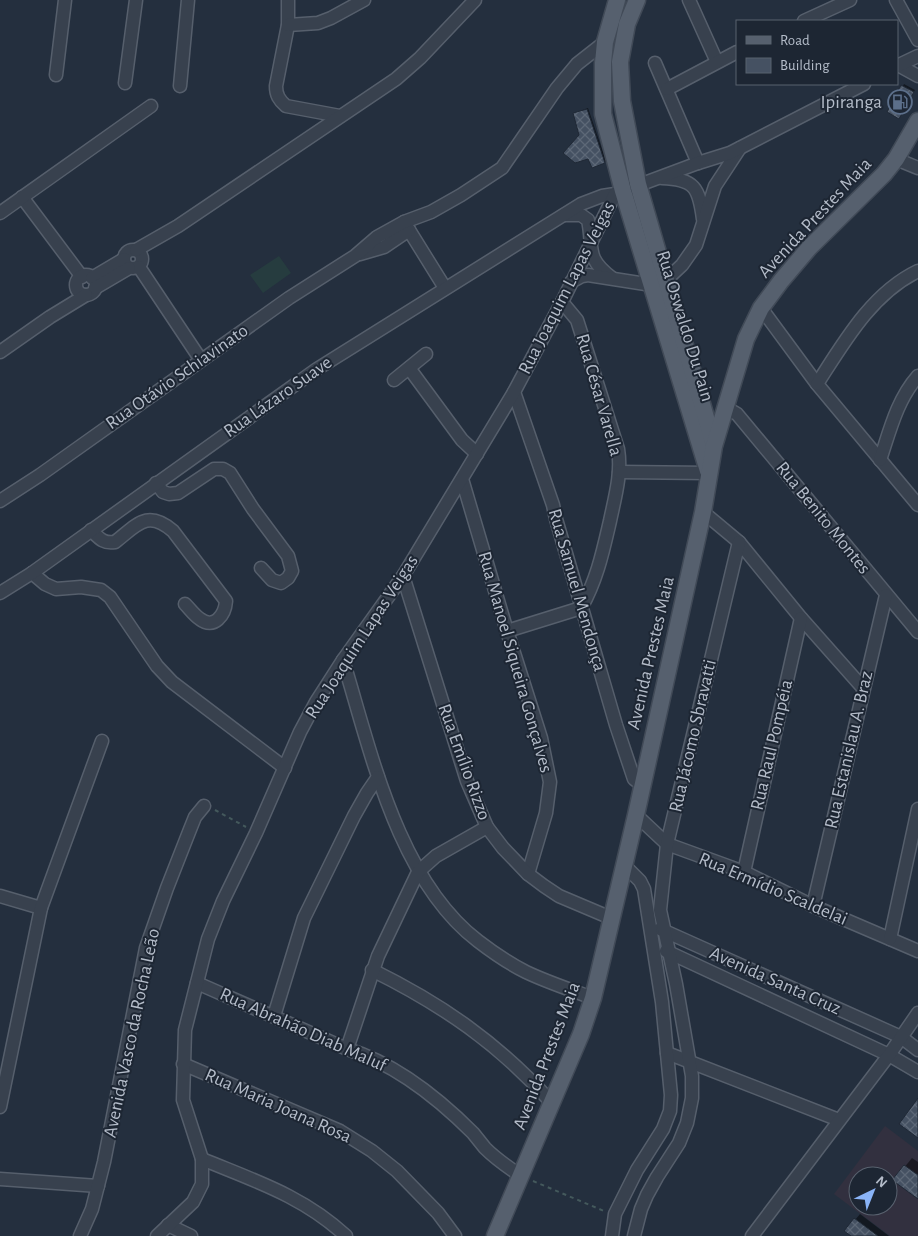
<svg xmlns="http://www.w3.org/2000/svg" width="918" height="1236" viewBox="0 0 918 1236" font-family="'Alegreya Sans',sans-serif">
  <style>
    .medical { fill: #32303f; fill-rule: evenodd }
    .pitch { fill: #263c3f }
    .shadow { fill: #0007 }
    .building { fill: url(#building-cross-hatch); stroke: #1f2835 }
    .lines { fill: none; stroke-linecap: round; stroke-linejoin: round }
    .minor-casing { stroke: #565f6c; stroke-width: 15 }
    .major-casing { stroke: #414a57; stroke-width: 19 }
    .path { stroke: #44595c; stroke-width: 2; stroke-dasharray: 4 4; stroke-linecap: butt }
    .minor { stroke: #38414e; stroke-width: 12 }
    .major { stroke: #56606e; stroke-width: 16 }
    .labels { text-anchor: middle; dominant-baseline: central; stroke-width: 4; stroke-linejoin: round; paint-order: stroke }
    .poi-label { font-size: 19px; fill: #b4bcc9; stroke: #1d2633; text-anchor: end }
    .street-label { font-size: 19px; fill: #b4bcc9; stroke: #1d2633 }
  </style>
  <defs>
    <pattern id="building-cross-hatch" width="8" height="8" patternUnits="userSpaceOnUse" patternTransform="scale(1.25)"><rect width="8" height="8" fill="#455162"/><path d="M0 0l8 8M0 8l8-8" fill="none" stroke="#5d6877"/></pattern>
  </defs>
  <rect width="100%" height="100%" fill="#242f3e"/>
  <path class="medical" d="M885 1126 918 1151V1236H890L834 1194ZM858 1176H888V1206H858Z"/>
  <polygon class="pitch" points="279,256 291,273 263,293 250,275"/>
  <g class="shadow">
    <polygon points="904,84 915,90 899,118 888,112"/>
    <polygon points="588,108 606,161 605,162 581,136 575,113"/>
    <polygon points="912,1158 918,1162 918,1197 894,1180"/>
    <polygon points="860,1214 889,1236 853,1236 846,1231"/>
  </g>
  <g class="building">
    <polygon points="901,85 914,92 899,119 887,112"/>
    <polygon points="587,109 605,163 592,168 588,159 575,163 563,153 579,135 573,113"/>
    <polygon points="918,1098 918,1138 899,1124"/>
    <polygon points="904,1165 918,1175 918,1199 892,1180"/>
    <polygon points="854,1218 878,1236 851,1236 844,1231"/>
  </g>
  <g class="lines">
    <g class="minor-casing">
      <g id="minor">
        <path d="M288 0V25L276 86C276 95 279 100 286 106L340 116"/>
        <polyline points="689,0 717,62"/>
        <polyline points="896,0 918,40"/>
        <polyline points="804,21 850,0"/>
        <polyline points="288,25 318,23 331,18 364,0"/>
        <polyline points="655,63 698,163"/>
        <polyline points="898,65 918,76"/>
        <polyline points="897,66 918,56"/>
        <polyline points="56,75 65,0"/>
        <polyline points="125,83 136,0"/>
        <polyline points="180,86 188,0"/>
        <polyline points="667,89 737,52"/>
        <polyline points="896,159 918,168"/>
        <path d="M662 178C695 179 699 188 703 219"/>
        <polyline points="22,197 82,277"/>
        <polyline points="0,213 151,106"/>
        <path d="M564 215H581L588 220C594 248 584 257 612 278"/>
        <polyline points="404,222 445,288"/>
        <circle cx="133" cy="259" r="9"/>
        <polyline points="136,250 178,226 396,79 420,58 475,0"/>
        <polyline points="360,254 384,247 409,230"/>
        <polyline points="139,267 201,360"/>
        <circle cx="86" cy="285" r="10"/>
        <polyline points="92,278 124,259"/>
        <polyline points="571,282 582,276 588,275 652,285 665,281 682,265 696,245 715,186 740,148"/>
        <polyline points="95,288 129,268"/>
        <path d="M562 302 577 320 618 449C622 473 615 497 610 521 603 551 597 580 581 608"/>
        <polyline points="761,308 817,384 918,505"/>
        <polyline points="0,352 50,317 86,295"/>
        <polyline points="409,368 462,440 477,454"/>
        <polyline points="394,380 426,354"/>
        <path d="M817 384C844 342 872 293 918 271"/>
        <polyline points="514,392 553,505 556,519 616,725 634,779 642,785"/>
        <polyline points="725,407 737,414 918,632"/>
        <path d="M880 460C890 430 897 400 918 376"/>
        <polyline points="619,472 709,473"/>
        <polyline points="462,479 507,631 541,738 550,782 546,813 528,874"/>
        <polyline points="156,483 163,492 169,494 178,493 214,469 223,469 230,473 253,509 288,556 292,571 288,578 281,583 272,580 261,568"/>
        <polyline points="0,501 40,475 289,298 355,256 377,237 404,222 431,212 461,195 502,168 557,88 577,64 605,42"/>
        <polyline points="703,512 739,542 801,618 863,688"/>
        <path d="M91 530C99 538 103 544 115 542 137 525 147 509 173 531L226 601C225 615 214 630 200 619 194 615 190 609 185 604"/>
        <polyline points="32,573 45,584 56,589 81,587 101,590 110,597 157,666 172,682 285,768"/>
        <polyline points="403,576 467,781 487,827 503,848 528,874 544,886 559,896 611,918"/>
        <polyline points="0,593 32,573 317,369 581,204 602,196 615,194 698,163 730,153 864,84"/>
        <polyline points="507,631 581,608"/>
        <path d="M343 660C371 752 398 880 478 941 491 951 510 964 526 972 547 982 571 990 593 998"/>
        <polyline points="636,815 667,844 744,872 813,906 918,951"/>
        <polyline points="744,872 801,618"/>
        <polyline points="0,896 41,908"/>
        <polyline points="813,906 886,595"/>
        <polyline points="660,929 901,1037 918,1050"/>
        <polyline points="890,939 918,809"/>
        <polyline points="666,951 889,1055 918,1072"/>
        <path d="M372 970C443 1005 499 1044 552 1103"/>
        <path d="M197 983 347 1049C394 1063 438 1098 473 1133 477 1138 481 1143 485 1148 496 1159 509 1168 521 1176"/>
        <polyline points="274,1016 304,918 354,816 367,793 378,777"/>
        <polyline points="347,1049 378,956 418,872 436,856 487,827"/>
        <polyline points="667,1053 839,1120"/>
        <polyline points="183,1064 340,1131 372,1151 397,1171 438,1213 455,1236"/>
        <polyline points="0,1107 41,908 102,741"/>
        <path d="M202 1159C255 1181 303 1196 346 1236"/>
        <polyline points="0,1179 98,1186"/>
        <polyline points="168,1225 191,1236"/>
        <polyline points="80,1236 92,1209 104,1162 146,948 167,888 189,832 195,817 204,806"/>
        <polyline points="157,1236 193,1202 202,1184 202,1159 183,1100 185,1030 208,939 223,901 256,833 300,732 316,702 343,660 403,576 514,392 562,302 615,194"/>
        <polyline points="612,1236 615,1214 637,1170 663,1129 670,1111 671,1095 662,1002 644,889 640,881 625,866"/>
        <polyline points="634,1236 641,1209 647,1195 657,1177 679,1143 687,1123 692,1098 692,1076 676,984 660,910 667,844 739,542"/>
        <polyline points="752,1236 889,1055 918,1013"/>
      </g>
    </g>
    <g class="major-casing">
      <g id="major">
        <polyline points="617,0 605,42 603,63 603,114 623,191 708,471"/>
        <polyline points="637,0 627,24 620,62 622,101 638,184 714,445"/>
        <polyline points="495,1236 581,1034 593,998 636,815 703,512 714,446 746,339 761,308 781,281 809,248 884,174 896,159 918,121"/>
      </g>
    </g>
    <g class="path">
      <polyline points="215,810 246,827"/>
      <polyline points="533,1181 604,1211"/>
    </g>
    <use href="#minor" class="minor"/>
    <use href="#major" class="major"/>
  </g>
  <defs>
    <g id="fuel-ring" transform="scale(1.25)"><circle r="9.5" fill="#1d2633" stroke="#5c6f8a" stroke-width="1.5"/><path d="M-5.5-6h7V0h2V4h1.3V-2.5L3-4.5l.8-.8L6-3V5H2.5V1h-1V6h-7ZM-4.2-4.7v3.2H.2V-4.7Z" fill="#5c6f8a"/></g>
  </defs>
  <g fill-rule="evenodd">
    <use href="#fuel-ring" x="900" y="102"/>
  </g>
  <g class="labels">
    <g class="poi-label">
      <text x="882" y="102">Ipiranga</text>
    </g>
    <g class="street-label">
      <text transform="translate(815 218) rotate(-47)">Avenida Prestes Maia</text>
      <text transform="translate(567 288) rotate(-63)">Rua Joaquim Lapas Veigas</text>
      <text transform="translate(685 326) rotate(73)">Rua Oswaldo Du Pain</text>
      <text transform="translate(177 377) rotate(-35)">Rua Otávio Schiavinato</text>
      <text transform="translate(599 395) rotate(74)">Rua César Varella</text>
      <text transform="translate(278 397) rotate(-35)">Rua Lázaro Suave</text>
      <text transform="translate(823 518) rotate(51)">Rua Benito Montes</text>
      <text transform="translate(577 590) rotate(74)">Rua Samuel Mendonça</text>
      <text transform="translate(362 637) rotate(-57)">Rua Joaquim Lapas Veigas</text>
      <text transform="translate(651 653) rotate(-77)">Avenida Prestes Maia</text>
      <text transform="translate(515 662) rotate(74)">Rua Manoel Siqueira Gonçalves</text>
      <text transform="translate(693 736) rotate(-77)">Rua Jácomo Sbravatti</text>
      <text transform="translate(772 745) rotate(-77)">Rua Raul Pompéia</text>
      <text transform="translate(849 750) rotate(-77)">Rua Estanislau A. Braz</text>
      <text transform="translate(464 762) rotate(70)">Rua Emílio Rizzo</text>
      <text transform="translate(773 889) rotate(23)">Rua Ermídio Scaldelai</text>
      <text transform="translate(775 981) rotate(24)">Avenida Santa Cruz</text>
      <text transform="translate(303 1030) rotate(24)">Rua Abrahão Diab Maluf</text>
      <text transform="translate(132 1033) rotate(-78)">Avenida Vasco da Rocha Leão</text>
      <text transform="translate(547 1056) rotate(-69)">Avenida Prestes Maia</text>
      <text transform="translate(278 1106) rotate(24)">Rua Maria Joana Rosa</text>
    </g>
  </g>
  <rect x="736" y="20" width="162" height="65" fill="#1d2633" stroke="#59626f"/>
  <rect x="746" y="36" width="25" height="8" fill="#56606e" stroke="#59626f"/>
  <text x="780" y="45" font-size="15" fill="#b4bcc9">Road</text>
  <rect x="746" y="58" width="25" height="15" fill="#455162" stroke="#59626f"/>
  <text x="780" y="70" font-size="15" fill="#b4bcc9">Building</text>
  <g transform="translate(873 1191) rotate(43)"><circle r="24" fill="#1d2633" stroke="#59626f"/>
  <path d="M0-4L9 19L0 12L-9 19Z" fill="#8ab4f8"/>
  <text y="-8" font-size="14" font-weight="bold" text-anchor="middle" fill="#b4bcc9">N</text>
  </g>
</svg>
